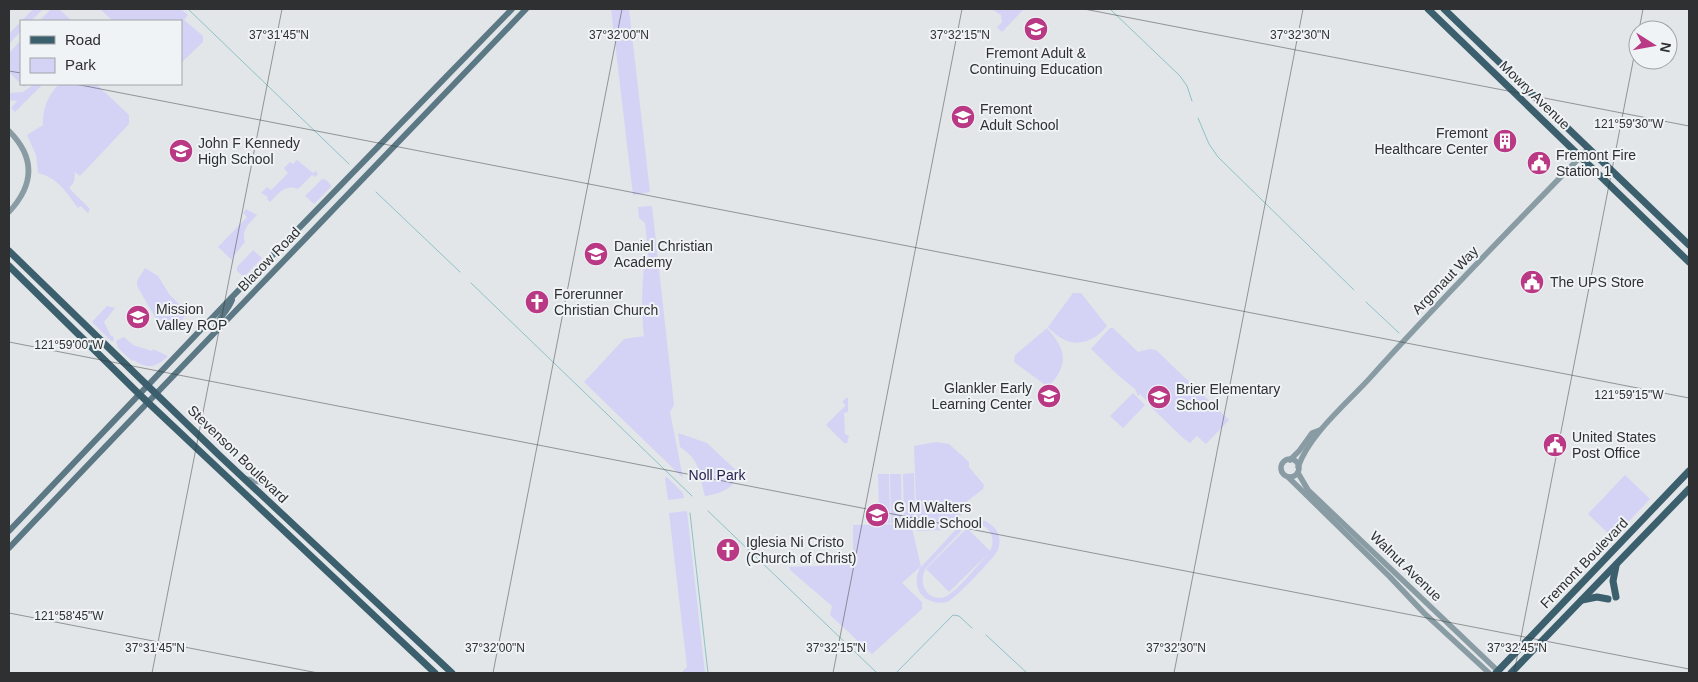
<svg xmlns="http://www.w3.org/2000/svg" width="1698" height="682" viewBox="0 0 1698 682" font-family="Arial,sans-serif">
  <style>
    .green { fill: #d4d3f5; fill-rule: evenodd }
    .lines { fill: none; stroke-linecap: round; stroke-linejoin: round }
    .stream { stroke: #8ec2c8; stroke-width: 1 }
    .tertiary { stroke: #899ca4; stroke-width: 5.5 }
    .secondary { stroke: #5c7884; stroke-width: 6 }
    .primary { stroke: #3c5f6d; stroke-width: 7 }
    .ticks { fill: none; stroke: #2f3031; stroke-width: 1; stroke-opacity: 0.45 }
    .labels { text-anchor: middle; dominant-baseline: central; stroke-width: 4; stroke-linejoin: round; paint-order: stroke }
    .poi-label { font-size: 14px; fill: #2f3031; stroke: #eff3f6; text-anchor: start }
    .street-label { font-size: 14px; fill: #2f3031; stroke: #eff3f6 }
    .park-label { font-size: 14px; fill: #282050; stroke: #eff3f6 }
    .ticks-label { font-size: 12px; text-anchor: middle; fill: #2f3031; stroke: #eff3f6; stroke-width: 4; stroke-linejoin: round; paint-order: stroke }
  </style>
  <rect width="100%" height="100%" fill="#e2e6e9"/>
  <g class="green">
    <polygon points="33,9 43,9 31,21 21,21 21,31 9,44 9,34"/>
    <polygon points="51,9 59,9 72,21 39,21"/>
    <polygon points="100,9 181,9 188,15 184,20 203,36 203,42 181,63 181,21 113,21"/>
    <polygon points="611,9 629,9 650,192 633,195"/>
    <polygon points="992,9 1024,9 1002,32 997,27 1002,22 1001,15"/>
    <polygon points="21,40 21,84 28,84 24,87 9,72 9,53"/>
    <polygon points="34,84 43,84 15,112 11,108 17,101 9,100 9,93 23,92"/>
    <path d="M59 84H96L129 115V124L80 176 75 172 74 182 69 188 90 209 88 213 81 206 78 208C67 193 57 177 38 173L36 155 27 135 43 125C42 110 48 95 59 84Z"/>
    <path d="M297 160 313 173 316 171 318 174 315 177 312 175 298 189C285 184 279 193 270 202L267 199 268 197 261 193 267 187 271 190 288 173 284 168 290 162 293 164Z"/>
    <polygon points="322,179 326,180 332,186 314,204 305,196"/>
    <path d="M652 206 674 405 670 412 683 478 584 382 624 339 644 336C641 312 642 288 644 264L649 263 645 223 639 218 638 207Z"/>
    <path d="M246 209 257 215C249 224 241 230 245 242L232 258 234 262 218 247 247 217 243 213Z"/>
    <polygon points="253,250 262,258 244,277 237,271 237,267"/>
    <polygon points="145,268 158,276 169,294 188,313 175,327 155,317 137,286 137,281"/>
    <path d="M1073 293H1081L1107 326C1088 348 1067 348 1048 327Z"/>
    <polygon points="107,306 115,308 104,322 111,336 113,336 114,340 112,342 92,322"/>
    <path d="M1047 328C1067 350 1069 365 1048 387L1014 362 1015 355Z"/>
    <polygon points="1110,328 1113,328 1138,352 1150,349 1156,350 1229,420 1206,444 1197,436 1190,443 1183,438 1148,404 1149,403 1140,394 1138,396 1135,389 1119,376 1091,349"/>
    <path d="M124 337 133 345 152 351 153 349 168 356C157 367 147 370 134 360L132 361 118 348 116 341Z"/>
    <polygon points="1133,393 1145,405 1123,428 1110,416"/>
    <polygon points="846,398 848,398 848,412 844,413 845,434 849,436 847,443 844,443 826,425 845,406 845,404 842,402"/>
    <path d="M678 433 707 443 741 475C728 490 724 493 705 496 698 472 702 462 680 447Z"/>
    <polygon points="936,442 949,444 969,462 969,467 984,485 983,489 965,503 960,517 946,530 917,531 914,446"/>
    <polygon points="914,473 915,522 904,523 903,474"/>
    <polygon points="878,474 889,474 890,523 879,523"/>
    <polygon points="890,474 901,474 902,523 891,523"/>
    <polygon points="1625,475 1650,499 1613,538 1588,514"/>
    <polygon points="667,477 683,493 684,498 668,500 665,478"/>
    <polygon points="687,511 705,673 681,673 687,667 669,513"/>
    <path d="M970 519C988 517 1005 531 998 550 994 558 955 599 947 602 939 604 931 602 925 598 914 589 916 577 920 567L902 583 922 602V609L872 654 830 615 832 606 791 571 789 567 846 565 853 555V525L911 524 921 567 960 525ZM978 524C991 527 996 539 990 551L967 528 926 569 949 592 988 554C976 567 964 583 950 594 933 607 915 586 926 568L965 527Z"/>
  </g>
  <g class="lines">
    <g class="stream">
      <polyline points="188,9 349,164"/>
      <polyline points="1110,9 1180,76 1187,86 1192,101"/>
      <polyline points="1198,118 1209,144 1218,157 1354,290"/>
      <polyline points="376,192 460,272"/>
      <polyline points="471,283 692,496"/>
      <polyline points="1366,302 1399,333"/>
      <polyline points="708,511 877,673"/>
      <polyline points="690,513 708,673"/>
      <polyline points="986,635 1027,673"/>
      <polyline points="896,673 953,615 959,616 972,628"/>
    </g>
    <g class="tertiary">
      <path d="M9 131C36 158 34 185 9 212"/>
      <circle cx="1290" cy="468" r="9"/>
      <polyline points="1290,460 1299,451 1312,433 1320,430"/>
      <path d="M1298 467C1310 434 1345 405 1369 379 1440 300 1515 224 1589 148"/>
      <polyline points="1298,473 1308,490 1498,671"/>
      <polyline points="1288,477 1390,577 1424,613 1489,673"/>
      <polyline points="246,479 269,484"/>
    </g>
    <g class="secondary">
      <path d="M214 332C217 318 227 313 232 300"/>
      <polyline points="9,531 233,296 512,9"/>
      <path d="M9 548C180 367 354 189 526 9"/>
    </g>
    <g class="primary">
      <polyline points="1428,9 1689,262"/>
      <polyline points="1444,9 1689,245"/>
      <polyline points="9,251 220,456 452,673"/>
      <polyline points="9,266 139,394 435,673"/>
      <polyline points="1616,597 1613,581 1616,566"/>
      <polyline points="1582,600 1597,597 1608,599"/>
      <polyline points="1496,673 1689,471"/>
      <polyline points="1511,673 1689,489"/>
    </g>
  </g>
  <path class="ticks" d="M1084 9 1689 126M1639 30 1643 9M9 71 21 73M75 84 1689 398M9 342 1689 669M9 613 318 673M152 673 282 9M493 673 622 9M833 673 962 9M1174 673 1303 9M1514 673 1638 36"/>
  <defs>
    <g id="university-disc" transform="scale(1.25)"><circle r="9.5" fill="#ba3984" stroke="#eff3f6"/><path d="M0-5L7-2L0 1L-7-2ZM-4 1L0 2.5L4 1V4Q0 6-4 4Z" fill="#fff"/></g>
    <g id="school-disc" transform="scale(1.25)"><circle r="9.5" fill="#ba3984" stroke="#eff3f6"/><path d="M0-5L7-2L0 1L-7-2ZM-4 1L0 2.5L4 1V4Q0 6-4 4Z" fill="#fff"/></g>
    <g id="building-disc" transform="scale(1.25)"><circle r="9.5" fill="#ba3984" stroke="#eff3f6"/><path d="M-4-6H4V6H1V3H-1V6H-4ZM-2.5-4.3h1.7v1.8h-1.7ZM.8-4.3h1.7v1.8H.8ZM-2.5-1h1.7V.8h-1.7ZM.8-1h1.7V.8H.8Z" fill="#fff"/></g>
    <g id="civic-disc" transform="scale(1.25)"><circle r="9.5" fill="#ba3984" stroke="#eff3f6"/><path d="M-.6-6.5H3V-4.5H.6V-3L4-1V1h2V6H-6V1h2V-1L-.6-3ZM-1.2 2.5V6h2.4V2.5Z" fill="#fff"/></g>
    <g id="church-disc" transform="scale(1.25)"><circle r="9.5" fill="#ba3984" stroke="#eff3f6"/><path d="M-1.2-6h2.4v3.5h3.3v2.4h-3.3V6h-2.4V-.1h-3.3v-2.4h3.3Z" fill="#fff"/></g>
  </defs>
  <g fill-rule="evenodd">
    <use href="#university-disc" x="1036" y="29"/>
    <use href="#school-disc" x="963" y="117"/>
    <use href="#building-disc" x="1505" y="141"/>
    <use href="#school-disc" x="181" y="151"/>
    <use href="#civic-disc" x="1539" y="163"/>
    <use href="#school-disc" x="596" y="254"/>
    <use href="#civic-disc" x="1532" y="282"/>
    <use href="#church-disc" x="537" y="302"/>
    <use href="#university-disc" x="138" y="317"/>
    <use href="#school-disc" x="1049" y="396"/>
    <use href="#school-disc" x="1159" y="397"/>
    <use href="#civic-disc" x="1555" y="445"/>
    <use href="#school-disc" x="877" y="515"/>
    <use href="#church-disc" x="728" y="550"/>
  </g>
  <g class="labels">
    <g class="poi-label">
      <text x="1036" y="53" text-anchor="middle">Fremont Adult &amp;<tspan x="1036" dy="16">Continuing Education</tspan></text>
      <text x="980" y="109">Fremont<tspan x="980" dy="16">Adult School</tspan></text>
      <text x="1488" y="133" text-anchor="end">Fremont<tspan x="1488" dy="16">Healthcare Center</tspan></text>
      <text x="198" y="143">John F Kennedy<tspan x="198" dy="16">High School</tspan></text>
      <text x="1556" y="155">Fremont Fire<tspan x="1556" dy="16">Station 1</tspan></text>
      <text x="614" y="246">Daniel Christian<tspan x="614" dy="16">Academy</tspan></text>
      <text x="1550" y="282">The UPS Store</text>
      <text x="554" y="294">Forerunner<tspan x="554" dy="16">Christian Church</tspan></text>
      <text x="156" y="309">Mission<tspan x="156" dy="16">Valley ROP</tspan></text>
      <text x="1032" y="388" text-anchor="end">Glankler Early<tspan x="1032" dy="16">Learning Center</tspan></text>
      <text x="1176" y="389">Brier Elementary<tspan x="1176" dy="16">School</tspan></text>
      <text x="1572" y="437">United States<tspan x="1572" dy="16">Post Office</tspan></text>
      <text x="894" y="507">G M Walters<tspan x="894" dy="16">Middle School</tspan></text>
      <text x="746" y="542">Iglesia Ni Cristo<tspan x="746" dy="16">(Church of Christ)</tspan></text>
    </g>
    <g class="street-label">
      <text transform="translate(1535 95) rotate(44)">Mowry Avenue</text>
      <text transform="translate(269 259) rotate(-46)">Blacow Road</text>
      <text transform="translate(1445 280) rotate(-46)">Argonaut Way</text>
      <text transform="translate(238 454) rotate(44)">Stevenson Boulevard</text>
      <text transform="translate(1584 563) rotate(-46)">Fremont Boulevard</text>
      <text transform="translate(1406 566) rotate(44)">Walnut Avenue</text>
    </g>
    <g class="park-label">
      <text x="717" y="475">Noll Park</text>
    </g>
  </g>
  <g class="ticks-label">
    <text x="279" y="39">37°31'45"N</text>
    <text x="619" y="39">37°32'00"N</text>
    <text x="960" y="39">37°32'15"N</text>
    <text x="1300" y="39">37°32'30"N</text>
    <text x="1629" y="128">121°59'30"W</text>
    <text x="69" y="349">121°59'00"W</text>
    <text x="1629" y="399">121°59'15"W</text>
    <text x="69" y="620">121°58'45"W</text>
    <text x="155" y="652">37°31'45"N</text>
    <text x="495" y="652">37°32'00"N</text>
    <text x="836" y="652">37°32'15"N</text>
    <text x="1176" y="652">37°32'30"N</text>
    <text x="1517" y="652">37°32'45"N</text>
  </g>
  <rect width="1698" height="682" fill="none" stroke="#2f3031" stroke-width="20"/>
  <rect x="20" y="20" width="162" height="65" fill="#eff3f6" stroke="#a2a5a7"/>
  <rect x="30" y="36" width="25" height="8" fill="#3c5f6d" stroke="#a2a5a7"/>
  <text x="65" y="45" font-size="15" fill="#2f3031">Road</text>
  <rect x="30" y="58" width="25" height="15" fill="#d4d3f5" stroke="#a2a5a7"/>
  <text x="65" y="70" font-size="15" fill="#2f3031">Park</text>
  <g transform="translate(1653 45) rotate(101)"><circle r="24" fill="#eff3f6" stroke="#a2a5a7"/>
  <path d="M0-4L9 19L0 12L-9 19Z" fill="#ba3984"/>
  <text y="-8" font-size="14" font-weight="bold" text-anchor="middle" fill="#2f3031">N</text>
  </g>
</svg>
